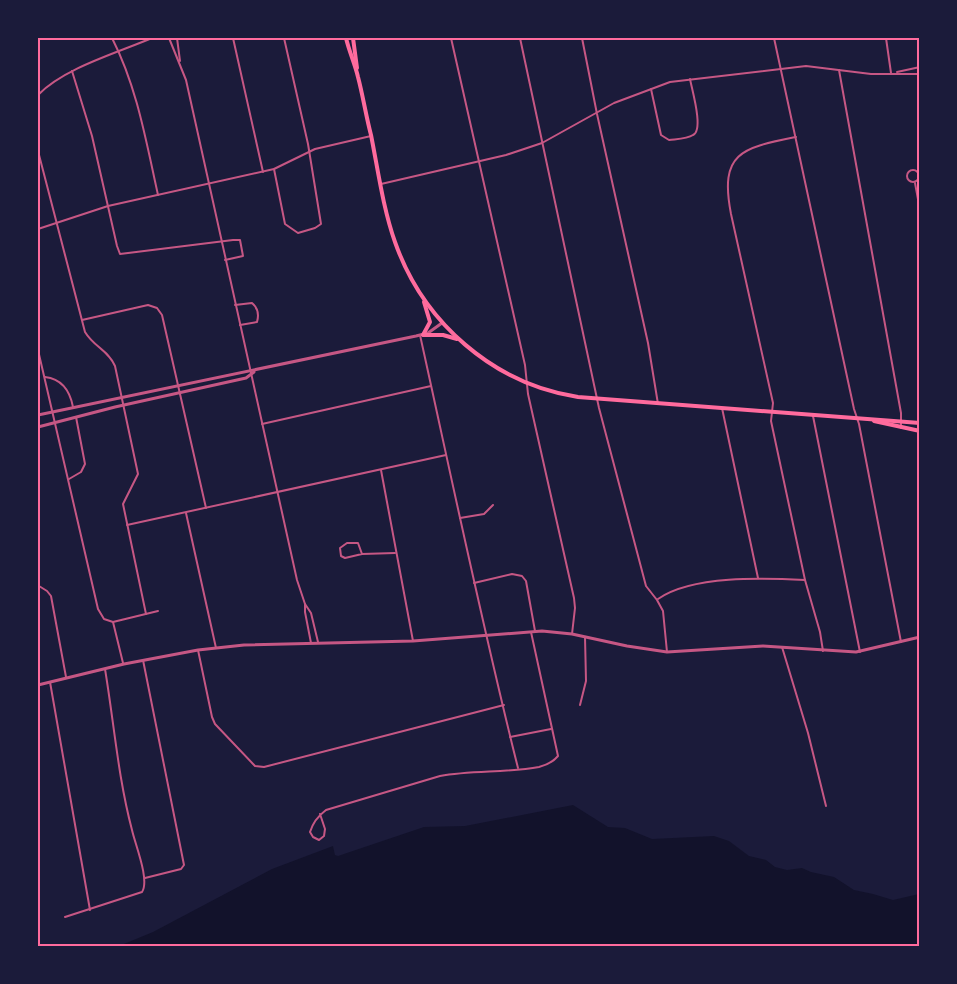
<svg xmlns="http://www.w3.org/2000/svg" width="957" height="984" viewBox="0 0 957 984" font-family="'DM Sans',sans-serif">
  <style>
    .water { fill: #12122b }
    .lines { fill: none; stroke-linecap: round; stroke-linejoin: round }
    .minor { stroke: #c65784; stroke-width: 2 }
    .tertiary { stroke: #c65784; stroke-width: 3 }
    .primary { stroke: #ff6b9d; stroke-width: 4 }
    .neatline { fill: none; stroke: #ff6b9d; stroke-width: 2 }
  </style>
  <rect width="100%" height="100%" fill="#1b1b3a"/>
  <polygon class="water" points="573,805 608,827 625,828 652,839 714,836 729,841 749,856 766,860 775,867 787,870 802,868 811,872 834,877 854,890 873,894 893,900 919,894 919,946 119,946 153,932 272,869 333,846 335,855 338,856 424,827 465,826"/>
  <g class="lines">
    <g class="minor">
      <path d="M112 38C137 87 146 141 158 195"/>
      <polyline points="169,38 186,80 297,580 305,604 311,613 318,642"/>
      <polyline points="177,38 180,61"/>
      <polyline points="233,38 263,172"/>
      <polyline points="451,38 525,365 528,394 574,598 575,608 572,634"/>
      <polyline points="520,38 599,408 646,586 657,600 663,611 667,652"/>
      <polyline points="582,38 597,114 648,343 658,404"/>
      <polyline points="774,38 854,409 859,424 901,642"/>
      <polyline points="886,38 891,73"/>
      <polyline points="839,70 901,413 901,428"/>
      <polyline points="72,71 92,136 117,246 120,254 233,240 240,240 243,256 225,260"/>
      <polyline points="897,72 920,67"/>
      <path d="M651 89 661 135 669 140C676 139 687 139 693 135 704 130 692 90 690 79"/>
      <path d="M38 95C64 68 117 53 152 38"/>
      <path d="M796 137C742 148 719 152 731 214L773 403 771 421 805 580 820 632 823 651"/>
      <path d="M38 151 85 332C94 347 108 350 115 366L138 474 123 504 146 614"/>
      <polyline points="274,169 285,224 298,233 315,228 321,224 308,144 284,38"/>
      <circle cx="913" cy="176" r="6"/>
      <polyline points="915,183 920,210"/>
      <polyline points="381,184 506,155 542,143 614,103 670,82 806,66 871,74 920,74"/>
      <polyline points="38,229 108,206 274,169 315,149 371,136"/>
      <path d="M235 305 252 303C258 308 259 315 257 322L240 325"/>
      <polyline points="82,320 148,305 157,308 162,315 206,508"/>
      <path d="M420 335C452 480 482 625 518 768"/>
      <polyline points="38,350 98,609 104,619 113,622 158,611"/>
      <path d="M45 377C62 379 70 391 73 407"/>
      <polyline points="722,408 758,578"/>
      <polyline points="813,416 860,652"/>
      <polyline points="262,424 431,386"/>
      <polyline points="381,470 413,641"/>
      <polyline points="69,479 81,472 85,464 76,417"/>
      <polyline points="186,513 216,648"/>
      <polyline points="460,518 484,514 493,505"/>
      <polyline points="127,525 446,455"/>
      <polygon points="347,543 358,543 362,554 345,558 341,556 340,548"/>
      <polyline points="362,554 395,553"/>
      <polyline points="38,579 39,586 47,591 51,596 66,677"/>
      <polyline points="474,583 512,574 522,576 526,581 535,631"/>
      <path d="M658 599C692 575 764 578 805 580"/>
      <polyline points="305,604 305,612 311,643"/>
      <polyline points="113,622 123,663"/>
      <polyline points="782,647 808,733 826,806"/>
      <polyline points="198,650 212,717 215,724 255,766 264,767 504,705"/>
      <polyline points="143,660 184,865 181,869 145,878"/>
      <polyline points="50,682 90,910"/>
      <polyline points="580,705 586,681 585,637"/>
      <polyline points="510,737 551,729"/>
      <path d="M320 814 325 829 324 836 319 840 313 837 310 832C313 822 318 816 326 810L440 776C472 770 506 773 539 767 547 765 553 762 558 756L531 632"/>
      <path d="M65 917 142 892C150 880 135 844 132 830 118 777 114 723 105 669"/>
    </g>
    <g class="tertiary">
      <polyline points="38,415 416,336 428,333 442,323"/>
      <polyline points="38,427 115,407 246,378 254,372"/>
      <polyline points="38,685 124,664 198,650 244,645 413,641 542,631 572,634 627,646 667,652 763,646 856,652 920,637"/>
    </g>
    <g class="primary">
      <path d="M346 38C349 51 355 64 358 77 363 96 366 116 371 135 378 170 383 208 395 242 423 322 493 384 578 397L920 423"/>
      <polyline points="353,38 357,68"/>
      <polyline points="424,302 430,322 423,335 443,335 457,339"/>
      <polyline points="874,421 920,431"/>
    </g>
  </g>
  <rect width="957" height="984" fill="none" stroke="#1b1b3a" stroke-width="78"/>
  <rect x="39" y="39" width="879" height="906" class="neatline"/>
</svg>
